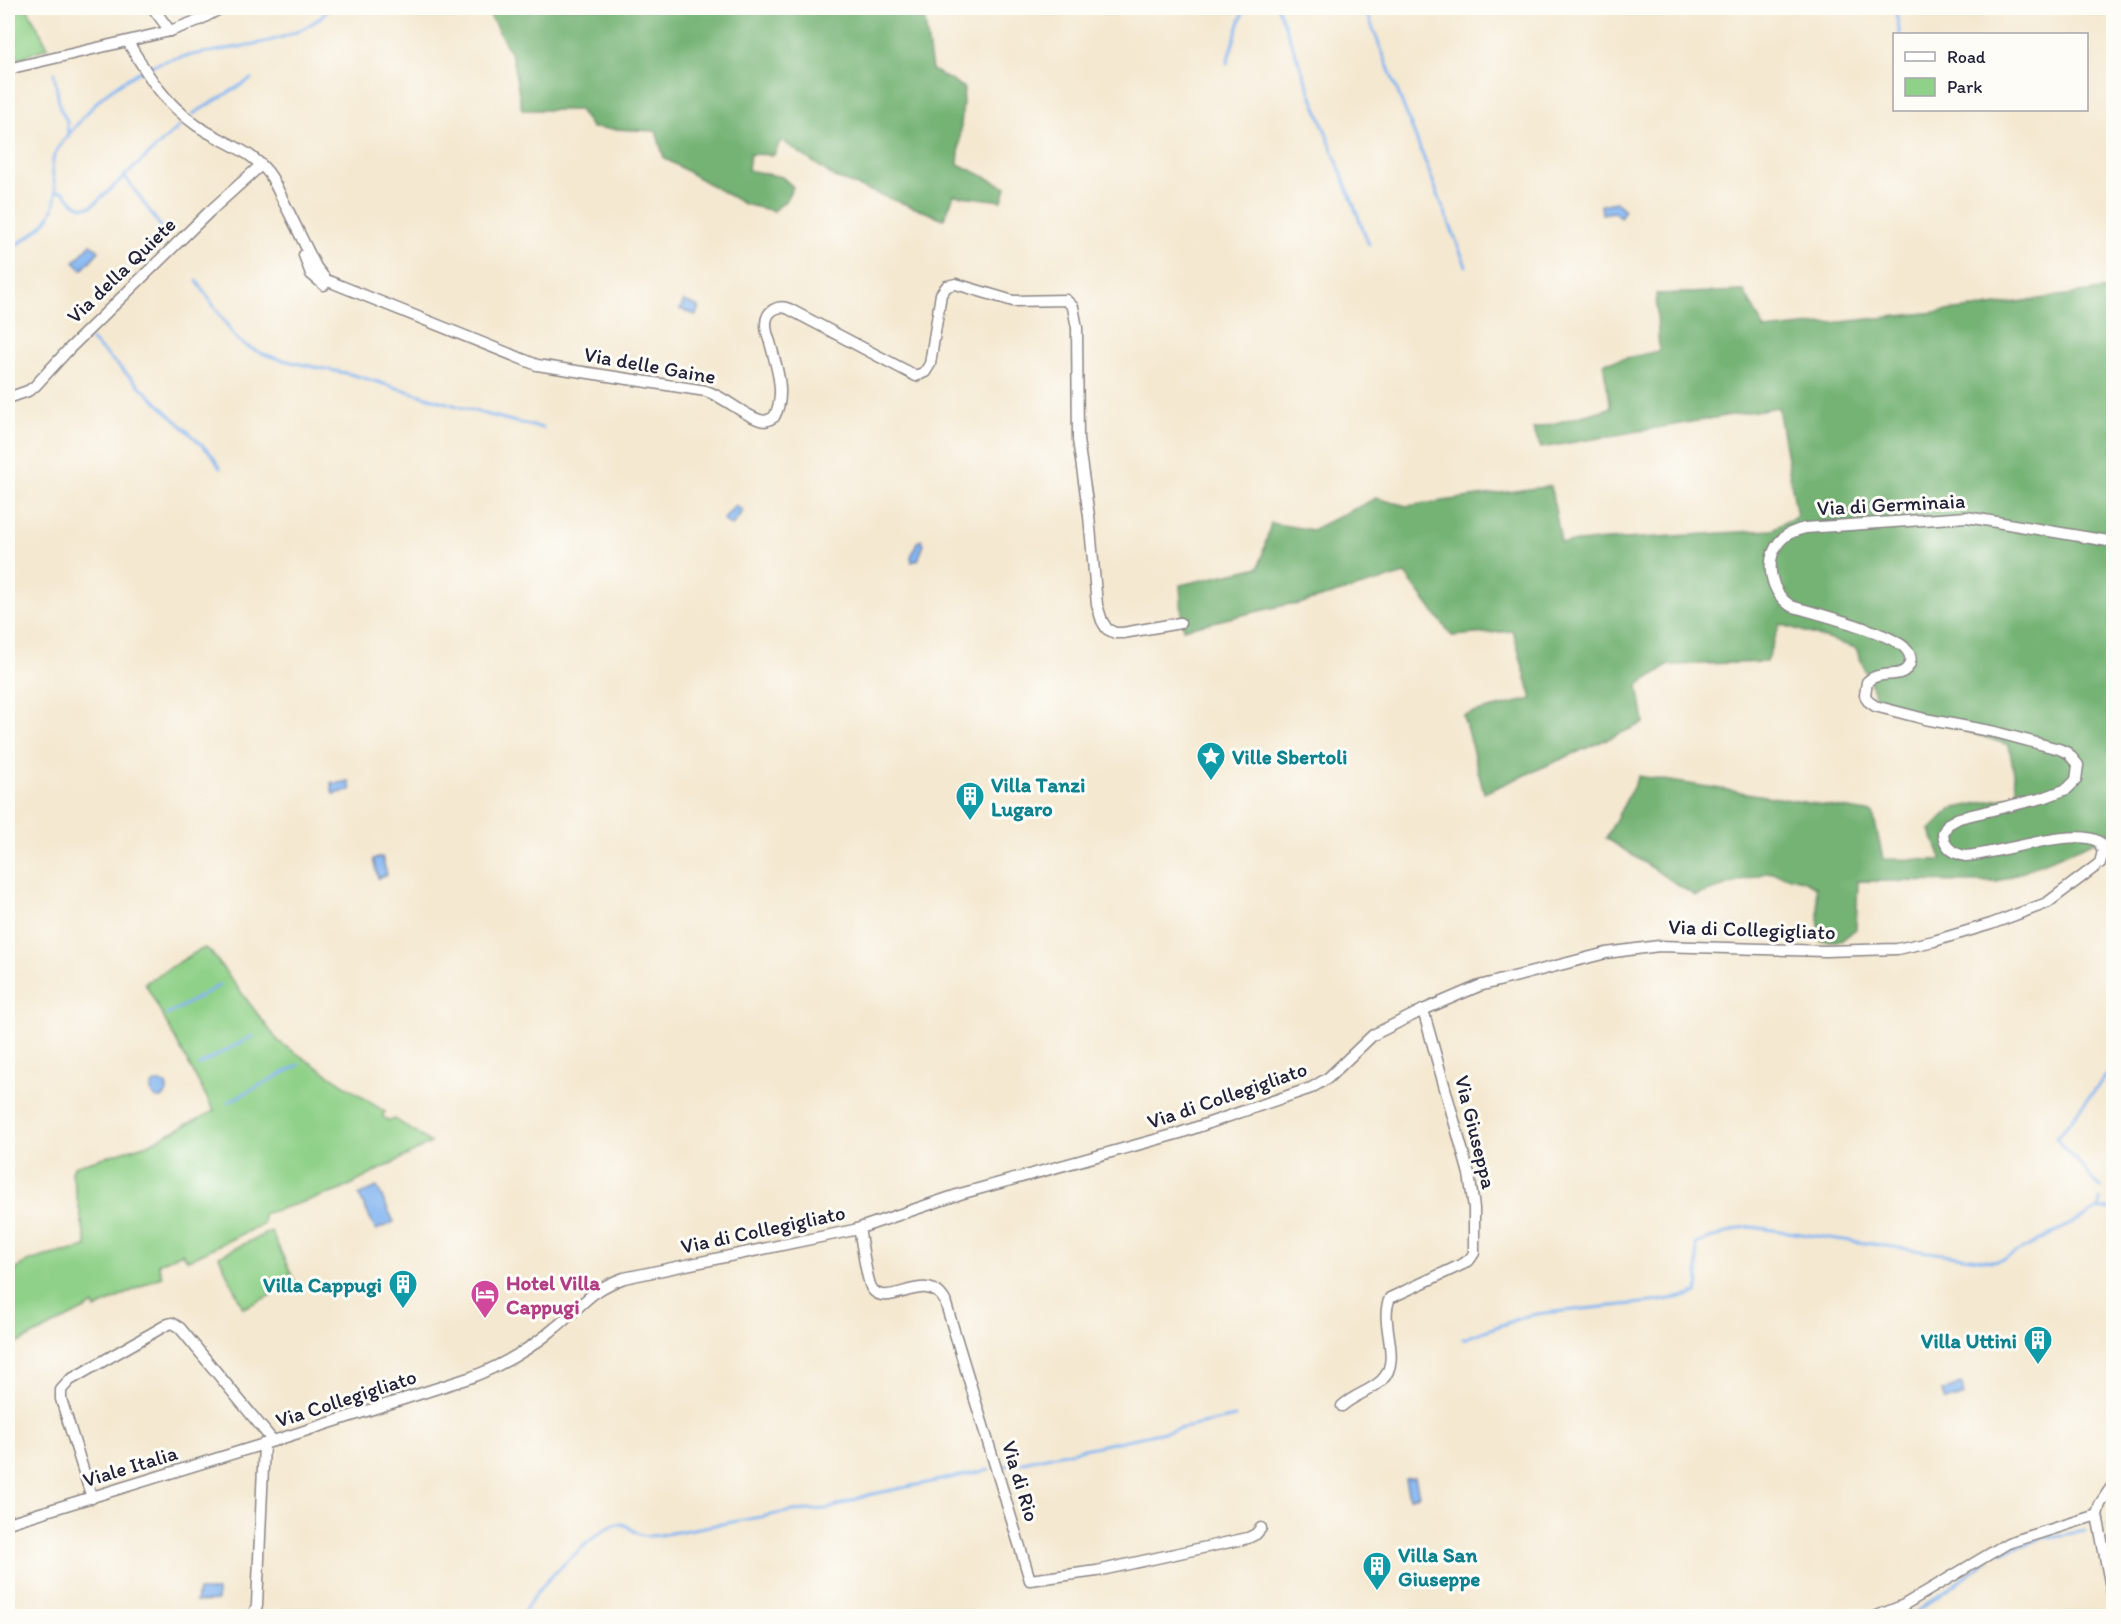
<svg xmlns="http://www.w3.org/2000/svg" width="2121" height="1624" viewBox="0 0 2121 1624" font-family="Itim,sans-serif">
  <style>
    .green { fill: #90d189; stroke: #597a62; stroke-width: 1.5 }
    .forest { fill: #74b375; stroke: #4b6a58; stroke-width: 1.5 }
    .water { fill: #84b6f1; stroke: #536c96; stroke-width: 1.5 }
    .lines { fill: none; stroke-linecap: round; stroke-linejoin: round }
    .stream { stroke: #84b6f1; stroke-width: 3 }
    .minor-casing { stroke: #8b8586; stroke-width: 13 }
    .minor { stroke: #fff; stroke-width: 10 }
    .labels { text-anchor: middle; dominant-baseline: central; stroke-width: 6; stroke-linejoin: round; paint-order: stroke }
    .street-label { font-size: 21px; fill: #22223b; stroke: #fdfcf7 }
    .culture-label { font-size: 21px; font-weight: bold; fill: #0d838f; stroke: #fdfcf7; text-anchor: start }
    .hotel-label { font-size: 21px; font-weight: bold; fill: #b23c85; stroke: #fdfcf7; text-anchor: start }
  </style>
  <rect width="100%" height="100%" fill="#fdfcf7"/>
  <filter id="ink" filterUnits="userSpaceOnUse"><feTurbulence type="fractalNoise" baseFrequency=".0167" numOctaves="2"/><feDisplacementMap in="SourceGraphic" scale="12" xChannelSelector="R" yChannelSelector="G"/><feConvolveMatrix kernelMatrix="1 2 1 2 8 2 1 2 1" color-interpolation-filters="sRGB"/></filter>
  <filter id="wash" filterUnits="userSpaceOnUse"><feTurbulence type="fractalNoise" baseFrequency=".008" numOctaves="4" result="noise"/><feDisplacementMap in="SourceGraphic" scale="24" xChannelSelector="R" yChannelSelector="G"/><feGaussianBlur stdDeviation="1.35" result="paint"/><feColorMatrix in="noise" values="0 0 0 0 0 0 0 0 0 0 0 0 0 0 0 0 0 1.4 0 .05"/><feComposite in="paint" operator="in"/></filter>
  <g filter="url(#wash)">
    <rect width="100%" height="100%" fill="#f4e8d0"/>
    <g class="green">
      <polygon points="8,8 27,8 48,47 8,63"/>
      <path d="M205 948 210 951 278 1041 385 1112 382 1116 389 1121 395 1119 431 1143 339 1191 263 1214V1224L188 1260 182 1253 158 1264 162 1276 95 1309 93 1305 8 1348C7 1328 3 1275 23 1264 40 1255 68 1252 87 1247L72 1173 74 1166 148 1144 214 1111 145 983 196 952Z"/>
      <polygon points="271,1231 296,1284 243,1308 219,1256"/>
    </g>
    <g class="forest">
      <polygon points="486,8 923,8 932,70 964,88 958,164 1006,187 1002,201 954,195 944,219 836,178 781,140 774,155 750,154 748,170 782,177 793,187 785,201 774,211 744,204 664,158 656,131 592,128 579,110 522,110 512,56"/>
      <polygon points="2113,288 2114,813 2110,835 1997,882 1858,881 1856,929 1841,941 1820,941 1816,887 1803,880 1768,872 1695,896 1606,838 1639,776 1873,813 1883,859 1942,860 1930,830 1951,809 2018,795 2009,745 1878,702 1856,648 1780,624 1766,662 1669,665 1638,685 1644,723 1484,793 1463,715 1532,699 1513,631 1452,636 1405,574 1295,605 1289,604 1183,629 1180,585 1259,567 1271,523 1312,530 1376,498 1407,506 1551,486 1561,543 1771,530 1797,516 1778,407 1541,448 1533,429 1611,408 1603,363 1659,351 1656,294 1744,291 1765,330 1984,307"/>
    </g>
    <g class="water">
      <polygon points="1616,202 1625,210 1620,217 1614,212 1602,214 1601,205"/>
      <polygon points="91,244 99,251 82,270 74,262"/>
      <polygon points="684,301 699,307 696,315 680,309"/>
      <polygon points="735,505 743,511 732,526 723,520"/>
      <polygon points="922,540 924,544 918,560 912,562 911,557 917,542"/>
      <polygon points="349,781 351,790 333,794 331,783 333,782 334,784"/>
      <polygon points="382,857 387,875 378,878 373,859"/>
      <circle cx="159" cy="1090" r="8"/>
      <polygon points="377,1187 394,1222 376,1230 359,1195"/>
      <polygon points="1960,1384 1962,1385 1964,1395 1945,1401 1942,1392"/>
      <polygon points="1415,1477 1419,1495 1409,1498 1405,1479"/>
      <polygon points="198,1591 217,1591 217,1601 196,1602"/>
    </g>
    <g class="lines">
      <g class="stream">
        <polyline points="1278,8 1369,245"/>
        <polyline points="1365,8 1466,266"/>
        <polyline points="1895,8 1900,34"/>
        <polyline points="1227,63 1244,8"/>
        <polyline points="54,73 60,108 67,121 68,137"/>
        <polyline points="193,114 251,79"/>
        <polyline points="124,175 161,227"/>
        <path d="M55 191 64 192C71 201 79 210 92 206L181 125"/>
        <path d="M8 250C34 234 60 220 55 186 53 176 50 164 55 154 59 144 99 98 108 92 123 81 142 69 159 63 211 45 292 52 330 8"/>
        <path d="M197 281 235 337C257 361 324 367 357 376 419 394 480 415 543 428"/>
        <polyline points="90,339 202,445 212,455 220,468"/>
        <polyline points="167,1015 220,985"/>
        <polyline points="199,1065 253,1036"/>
        <polyline points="228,1102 299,1065"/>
        <polyline points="2101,1188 2056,1138 2114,1066"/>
        <polyline points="2099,1209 2100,1199"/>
        <polyline points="1463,1339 1526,1316 1544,1313 1652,1302 1688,1296 1697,1293 1699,1283 1696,1244 1740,1228 1752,1227 1992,1261 2004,1259 2099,1209 2109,1209"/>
        <polyline points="1004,1466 1235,1417"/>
        <polyline points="2108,1526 2114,1524"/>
        <polyline points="2003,1552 2043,1538 2085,1531"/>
        <path d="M521 1616C527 1608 532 1598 539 1590 551 1576 600 1527 617 1524 626 1523 630 1529 637 1533 644 1537 652 1536 660 1535L793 1511 828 1509 868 1495 989 1470"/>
        <polyline points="1910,1616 1989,1560"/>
      </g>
    </g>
  </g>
  <g filter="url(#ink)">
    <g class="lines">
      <g class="minor-casing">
        <g id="minor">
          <polyline points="153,8 170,31"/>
          <path d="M128 42C149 77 162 100 196 125 220 142 256 151 272 178L316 267 326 280 537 365 706 391C725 397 743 415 760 420 765 422 769 420 774 417 787 394 776 366 770 342 768 337 766 330 766 324 766 311 778 304 789 309L916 376 925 372 930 364 941 294 947 286 956 284 1013 301 1066 300 1073 307 1077 328 1078 440 1089 516 1097 605 1102 621 1107 629 1115 633H1123L1180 623"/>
          <polyline points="8,70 16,67 170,31 199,20 221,8"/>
          <polyline points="304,255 311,274 324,285"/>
          <polyline points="8,398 28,391 35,386 69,349 209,212 261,165"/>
          <path d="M859 1229C862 1241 866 1280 872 1289 888 1310 927 1268 945 1301L1030 1580 1097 1571 1248 1538 1256 1534 1261 1528"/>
          <path d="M1342 1406C1354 1395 1371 1391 1382 1380 1403 1359 1378 1323 1390 1298L1463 1264 1470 1259 1474 1253V1208L1469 1174 1423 1010"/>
          <polyline points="2114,1483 2100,1504 2097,1515 2114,1603"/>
          <polyline points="92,1498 61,1399 61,1390 70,1380 168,1324 172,1323 180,1328 273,1441"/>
          <path d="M8 1523 264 1444 472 1377C502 1365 532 1348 556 1327 583 1305 590 1290 624 1278L854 1230 960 1194 1180 1133 1311 1088 1328 1078 1373 1035 1423 1010 1479 986 1606 953 1659 946 1825 951 1897 949 1934 941 1991 924 2047 903 2100 863 2103 851 2099 842C2078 826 1993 855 1965 856 1952 853 1944 847 1943 833L1948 824 1959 818 2043 798 2067 789 2076 780 2078 765 2068 753 2059 749 1995 732 1925 719 1875 706 1868 701 1865 695 1867 682C1880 669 1899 680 1908 667 1913 660 1910 653 1904 647 1885 631 1818 614 1791 606 1771 593 1763 561 1780 541 1786 534 1796 530 1805 528L1967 517 2114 542"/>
          <polyline points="253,1616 257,1605 264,1444"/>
          <polyline points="1877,1616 1902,1606 2008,1543 2097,1515"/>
        </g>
      </g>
      <use href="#minor" class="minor"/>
    </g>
  </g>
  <defs>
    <g id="sight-pin" transform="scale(1.5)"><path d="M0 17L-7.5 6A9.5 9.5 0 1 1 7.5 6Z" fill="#0f9aa8" stroke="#fdfcf7"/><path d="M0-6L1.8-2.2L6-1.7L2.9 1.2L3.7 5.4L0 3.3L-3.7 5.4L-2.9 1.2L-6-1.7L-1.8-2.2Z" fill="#fff"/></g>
    <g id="building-pin" transform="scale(1.5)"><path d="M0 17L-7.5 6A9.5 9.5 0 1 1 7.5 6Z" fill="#0f9aa8" stroke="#fdfcf7"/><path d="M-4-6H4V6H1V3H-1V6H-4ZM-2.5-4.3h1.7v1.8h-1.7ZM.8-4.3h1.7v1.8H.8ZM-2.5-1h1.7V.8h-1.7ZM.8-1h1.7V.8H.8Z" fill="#fff"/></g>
    <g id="hotel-pin" transform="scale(1.5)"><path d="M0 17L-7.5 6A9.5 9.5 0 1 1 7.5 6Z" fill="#d1479c" stroke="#fdfcf7"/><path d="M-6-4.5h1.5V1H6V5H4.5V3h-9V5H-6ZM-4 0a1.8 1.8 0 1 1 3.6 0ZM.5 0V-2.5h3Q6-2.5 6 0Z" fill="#fff"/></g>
  </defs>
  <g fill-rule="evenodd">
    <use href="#sight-pin" x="1211" y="756"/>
    <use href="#building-pin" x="970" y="796"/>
    <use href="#building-pin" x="403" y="1284"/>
    <use href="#hotel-pin" x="485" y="1294"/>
    <use href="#building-pin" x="2038" y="1340"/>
    <use href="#building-pin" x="1377" y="1566"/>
  </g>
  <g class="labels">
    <g class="street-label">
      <text transform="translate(121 270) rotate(-44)">Via della Quiete</text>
      <text transform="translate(650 365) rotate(10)">Via delle Gaine</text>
      <text transform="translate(1891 504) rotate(-3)">Via di Germinaia</text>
      <text transform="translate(1752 929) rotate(2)">Via di Collegigliato</text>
      <text transform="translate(1227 1095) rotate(-19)">Via di Collegigliato</text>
      <text transform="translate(1476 1132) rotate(76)">Via Giuseppa</text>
      <text transform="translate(763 1229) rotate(-12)">Via di Collegigliato</text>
      <text transform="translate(346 1398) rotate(-18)">Via Collegigliato</text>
      <text transform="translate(130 1466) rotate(-17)">Viale Italia</text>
      <text transform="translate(1021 1481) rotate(73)">Via di Rio</text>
    </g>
    <g class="culture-label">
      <text x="1232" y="756">Ville Sbertoli</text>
      <text x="991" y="784">Villa Tanzi<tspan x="991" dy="24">Lugaro</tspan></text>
      <text x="382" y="1284" text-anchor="end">Villa Cappugi</text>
      <text x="2017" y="1340" text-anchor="end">Villa Uttini</text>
      <text x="1398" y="1554">Villa San<tspan x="1398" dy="24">Giuseppe</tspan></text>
    </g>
    <g class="hotel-label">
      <text x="506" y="1282">Hotel Villa<tspan x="506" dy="24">Cappugi</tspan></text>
    </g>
  </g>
  <rect width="2121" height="1624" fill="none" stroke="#fdfcf7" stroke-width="30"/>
  <rect x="1893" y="33" width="195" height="78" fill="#fdfcf7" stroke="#a5a5ac" stroke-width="1.5"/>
  <rect x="1905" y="52" width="30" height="9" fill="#ffffff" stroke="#a5a5ac" stroke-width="1.5"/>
  <text x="1947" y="63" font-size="18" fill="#22223b">Road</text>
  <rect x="1905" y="78" width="30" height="18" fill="#90d189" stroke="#a5a5ac" stroke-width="1.5"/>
  <text x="1947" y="93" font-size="18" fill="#22223b">Park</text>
</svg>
